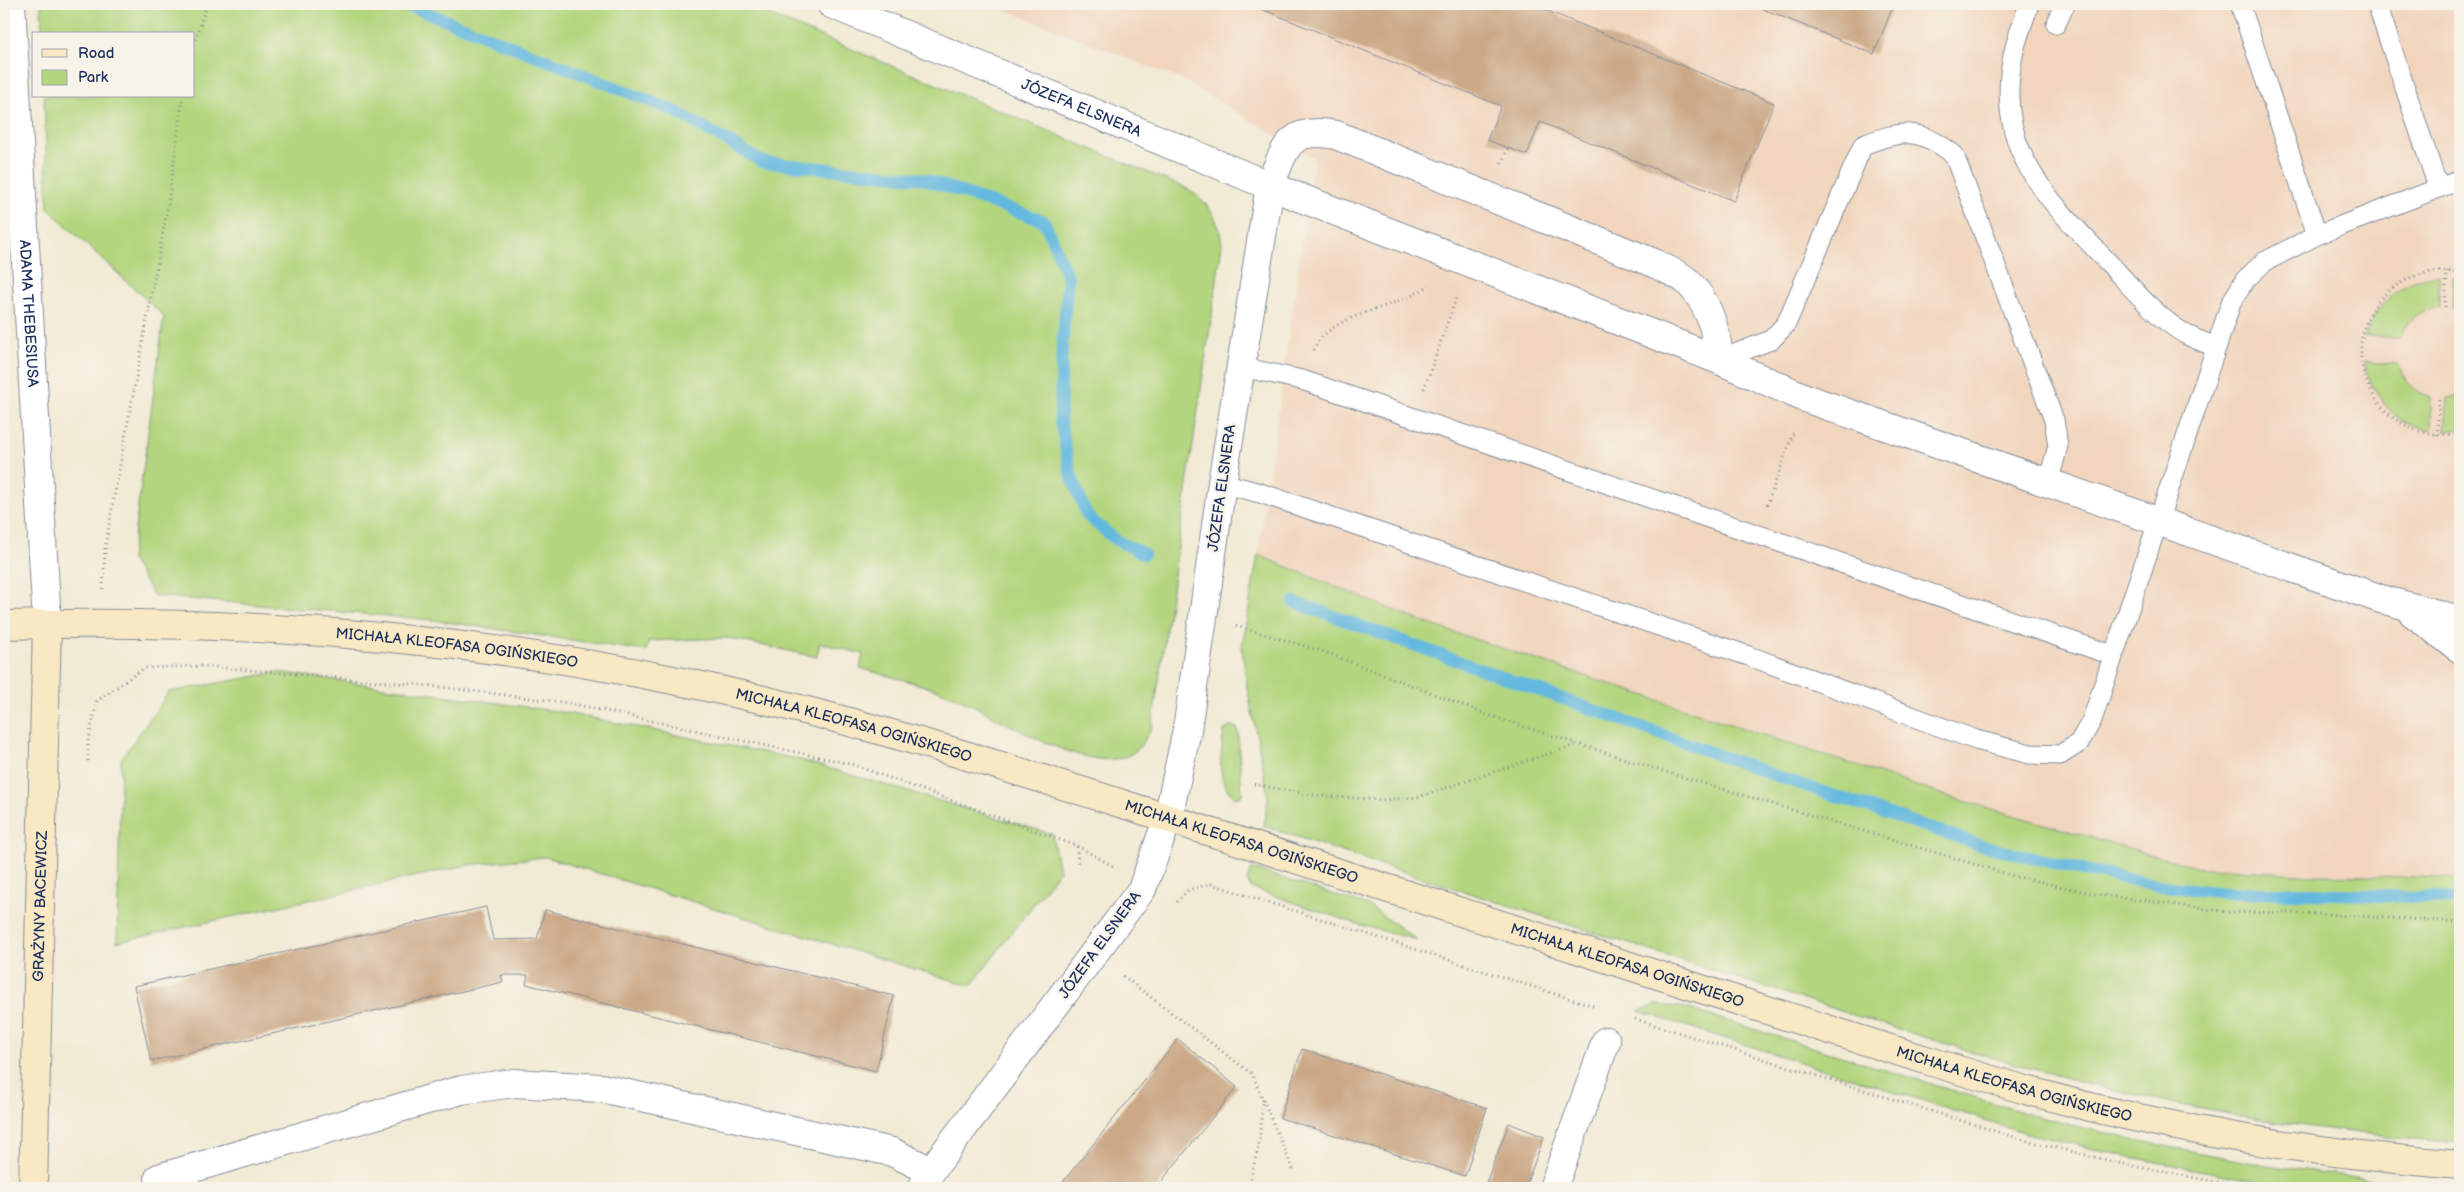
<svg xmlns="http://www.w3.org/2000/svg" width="2464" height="1192" viewBox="0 0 2464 1192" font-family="'Balsamiq Sans',sans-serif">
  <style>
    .built { fill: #f1d5bd }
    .green { fill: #b2d57d; stroke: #66826e }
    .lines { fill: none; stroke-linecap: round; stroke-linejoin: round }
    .stream { stroke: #62b8de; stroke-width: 12 }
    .building { fill: #cba987 }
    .lane-casing { stroke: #868c99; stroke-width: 21 }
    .street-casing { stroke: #868c99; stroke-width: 30 }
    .secondary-casing { stroke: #868c99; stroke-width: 30 }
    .path { stroke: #868c99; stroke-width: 3; stroke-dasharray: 1 4; stroke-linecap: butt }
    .lane { stroke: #fff; stroke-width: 19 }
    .street { stroke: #fff; stroke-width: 28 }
    .secondary { stroke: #f8e8c3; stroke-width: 28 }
    .labels { text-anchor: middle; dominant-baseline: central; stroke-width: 5; stroke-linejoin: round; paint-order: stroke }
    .street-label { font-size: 15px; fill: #1b2f5e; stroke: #f7f3e8 }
  </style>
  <rect width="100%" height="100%" fill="#f7f3e8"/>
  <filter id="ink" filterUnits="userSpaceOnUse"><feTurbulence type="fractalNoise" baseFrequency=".02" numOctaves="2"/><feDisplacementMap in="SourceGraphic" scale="10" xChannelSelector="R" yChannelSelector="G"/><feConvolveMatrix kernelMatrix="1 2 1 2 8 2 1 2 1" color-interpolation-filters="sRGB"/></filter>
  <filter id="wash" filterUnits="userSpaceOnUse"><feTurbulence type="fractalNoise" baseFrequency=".0096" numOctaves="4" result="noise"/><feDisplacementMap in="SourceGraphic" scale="20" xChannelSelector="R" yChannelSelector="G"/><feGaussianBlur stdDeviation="1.12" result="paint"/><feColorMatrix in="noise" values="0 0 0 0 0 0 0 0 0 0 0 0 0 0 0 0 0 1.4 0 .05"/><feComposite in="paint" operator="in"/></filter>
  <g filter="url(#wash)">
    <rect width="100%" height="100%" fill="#f1ead4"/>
    <polygon class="built" points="992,4 2460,4 2460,878 2313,875 2195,867 1953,798 1420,621 1258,555 1314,158 1185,81"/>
    <g class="green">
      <path d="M41 4H743L1188 189C1209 203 1219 219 1222 244L1152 727C1147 736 1143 745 1134 752 1092 783 989 709 948 694 920 683 889 677 860 668L863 654 820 643 817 657 728 638 649 641 646 651 433 620 154 596 131 559 164 316 48 209 44 96H194V34H42Z"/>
      <path d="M2439 275V307C2420 310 2406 319 2400 338L2365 336C2378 302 2401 279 2439 275Z"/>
      <polygon points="2453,277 2460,278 2460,310 2452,308"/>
      <path d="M2364 362 2398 364C2404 381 2414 392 2431 397V430C2395 427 2372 395 2364 362Z"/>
      <polygon points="2460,395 2460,429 2445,431 2448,398"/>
      <polygon points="4,509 7,565 4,566"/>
      <path d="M1258 555 1420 621 1953 798 2195 867 2313 875 2460 878V1143C2353 1134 2245 1120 2140 1096 1996 1063 1855 1015 1715 971 1564 923 1413 876 1264 826L1268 798 1264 772 1246 682 1242 647Z"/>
      <polygon points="278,672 562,712 797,759 1052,834 1059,871 971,986 545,857 468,865 117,942 121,759 169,692"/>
      <path d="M1232 726 1237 728 1238 732 1242 795 1236 798C1214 783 1222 752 1224 730Z"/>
      <polygon points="1251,868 1369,906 1417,940 1357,924 1251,888 1247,881"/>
      <polygon points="1656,1005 1682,1007 2035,1116 2129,1139 2259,1164 2370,1179 2460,1188 2294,1188 2125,1156 2026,1133 1638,1011"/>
    </g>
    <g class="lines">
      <g class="stream">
        <polyline points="392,4 415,8 675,111 763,162 924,179 1044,221 1068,277 1062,348 1060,421 1071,475 1087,516 1116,540 1144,554"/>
        <polyline points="1294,602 1782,778 1980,845 2069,867 2163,886 2225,893 2311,893 2460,899"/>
      </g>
    </g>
    <g id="blocks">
      <g class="building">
        <polygon points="1249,4 1547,4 1545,10 1774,103 1734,201 1540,122 1527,155 1487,140 1501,106"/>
        <polygon points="1751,4 1894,4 1874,54"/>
        <polygon points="486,907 493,940 537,939 545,910 894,996 876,1071 526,984 528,975 501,975 503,982 151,1061 134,986"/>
        <polygon points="1178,1039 1237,1087 1156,1188 1058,1188"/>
        <polygon points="1302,1049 1487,1108 1465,1176 1280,1118"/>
        <polygon points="1509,1123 1544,1137 1525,1188 1484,1188"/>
      </g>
    </g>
  </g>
  <g filter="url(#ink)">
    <use href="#blocks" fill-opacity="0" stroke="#868c99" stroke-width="1"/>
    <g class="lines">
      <g class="lane-casing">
        <g id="lane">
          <path d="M2029 4C2024 20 2017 37 2013 55 1994 149 2045 196 2105 259 2130 285 2153 315 2185 334 2194 339 2206 343 2216 347"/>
          <polyline points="2240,4 2317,235"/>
          <polyline points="2377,4 2438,187"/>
          <polyline points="2056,24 2065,4"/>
          <path d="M1719 360 1771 340 1786 324 1863 145C1902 130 1919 127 1954 155L2054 420 2058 446 2048 483"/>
          <polyline points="1241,367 1302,380 2112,655"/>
          <polyline points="1222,483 1260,493 1749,656 1976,740 2030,754 2060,755 2079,743 2092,720 2231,303 2245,280 2264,262 2317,235 2460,180"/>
        </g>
      </g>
      <g class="street-casing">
        <g id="street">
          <path id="s1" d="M11 4 47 624"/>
          <path id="s2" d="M831 4 1270 186 1222 483 1187 730 1168 818 1142 889 931 1171 922 1188"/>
          <path d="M1719 360C1717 332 1709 303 1688 282 1680 274 1664 269 1654 263L1336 135C1289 126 1285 147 1270 186L1719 360 1805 398 2381 599 2460 620"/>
          <polyline points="2413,613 2460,649"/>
          <polyline points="159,1178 461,1090 514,1083 601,1088 892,1152 931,1171"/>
          <polyline points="1553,1188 1606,1041"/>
        </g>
      </g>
      <g class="secondary-casing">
        <g id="secondary">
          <path id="s3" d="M4 625C258 618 513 640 760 699 884 729 1005 767 1126 805 1280 853 1433 903 1586 952 1699 988 1812 1025 1926 1060 1994 1081 2063 1102 2134 1117 2241 1141 2350 1156 2460 1165"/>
          <path id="s4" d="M33 1188 47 624"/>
        </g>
      </g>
      <g class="path">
        <polyline points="194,44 207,4"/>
        <polyline points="1501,163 1508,148"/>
        <path d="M2460 273C2443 269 2424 272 2408 279 2322 319 2362 449 2460 433"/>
        <polyline points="2445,307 2447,271"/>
        <path d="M1314 350C1328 312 1399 310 1429 285"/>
        <polyline points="1424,389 1457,296"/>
        <polyline points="2437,435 2439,399"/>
        <polyline points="1767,505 1794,431"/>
        <polyline points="103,589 105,547 168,205 183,96"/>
        <polyline points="1236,626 1322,651 1491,716 1669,773 2014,876 2095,894 2229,912 2301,913 2460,922"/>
        <polyline points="88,761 88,743 97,701 144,668 203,666 432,686 569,703 851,764 1077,846 1078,865"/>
        <polyline points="1254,784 1311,795 1382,800 1418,797 1578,744"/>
        <polyline points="1077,846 1113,866"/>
        <polyline points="1177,902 1188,890 1211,884 1593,1006"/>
        <polyline points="1123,976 1252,1074 1294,1172"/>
        <polyline points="1635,1019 2024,1140 2123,1164 2248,1188"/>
        <polyline points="1248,1188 1259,1145 1263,1098"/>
      </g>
      <use href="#lane" class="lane"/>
      <use href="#street" class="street"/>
      <use href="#secondary" class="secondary"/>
    </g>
  </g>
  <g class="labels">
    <g class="street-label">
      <text stroke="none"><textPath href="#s2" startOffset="271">JÓZEFA ELSNERA</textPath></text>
      <text stroke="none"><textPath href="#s1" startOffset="310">ADAMA THEBESIUSA</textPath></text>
      <text transform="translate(1222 488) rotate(-82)">JÓZEFA ELSNERA</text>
      <text stroke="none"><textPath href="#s3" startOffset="454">MICHAŁA KLEOFASA OGIŃSKIEGO</textPath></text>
      <text stroke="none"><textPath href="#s3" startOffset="859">MICHAŁA KLEOFASA OGIŃSKIEGO</textPath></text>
      <text stroke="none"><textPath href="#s3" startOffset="1264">MICHAŁA KLEOFASA OGIŃSKIEGO</textPath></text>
      <text stroke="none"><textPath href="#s4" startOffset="282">GRAŻYNY BACEWICZ</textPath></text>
      <text transform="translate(1100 945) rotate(-54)">JÓZEFA ELSNERA</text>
      <text stroke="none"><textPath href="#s3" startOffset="1669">MICHAŁA KLEOFASA OGIŃSKIEGO</textPath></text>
      <text stroke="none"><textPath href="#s3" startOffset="2074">MICHAŁA KLEOFASA OGIŃSKIEGO</textPath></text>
    </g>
  </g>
  <rect width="2464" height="1192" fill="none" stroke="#f7f3e8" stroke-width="20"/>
  <rect x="32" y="32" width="162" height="65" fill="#f7f3e8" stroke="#9fa5b1"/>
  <rect x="42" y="49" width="25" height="8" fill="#f8e8c3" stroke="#9fa5b1"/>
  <text x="78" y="58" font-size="15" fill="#1b2f5e">Road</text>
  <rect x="42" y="70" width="25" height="15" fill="#b2d57d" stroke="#9fa5b1"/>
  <text x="78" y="82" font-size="15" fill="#1b2f5e">Park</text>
</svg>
